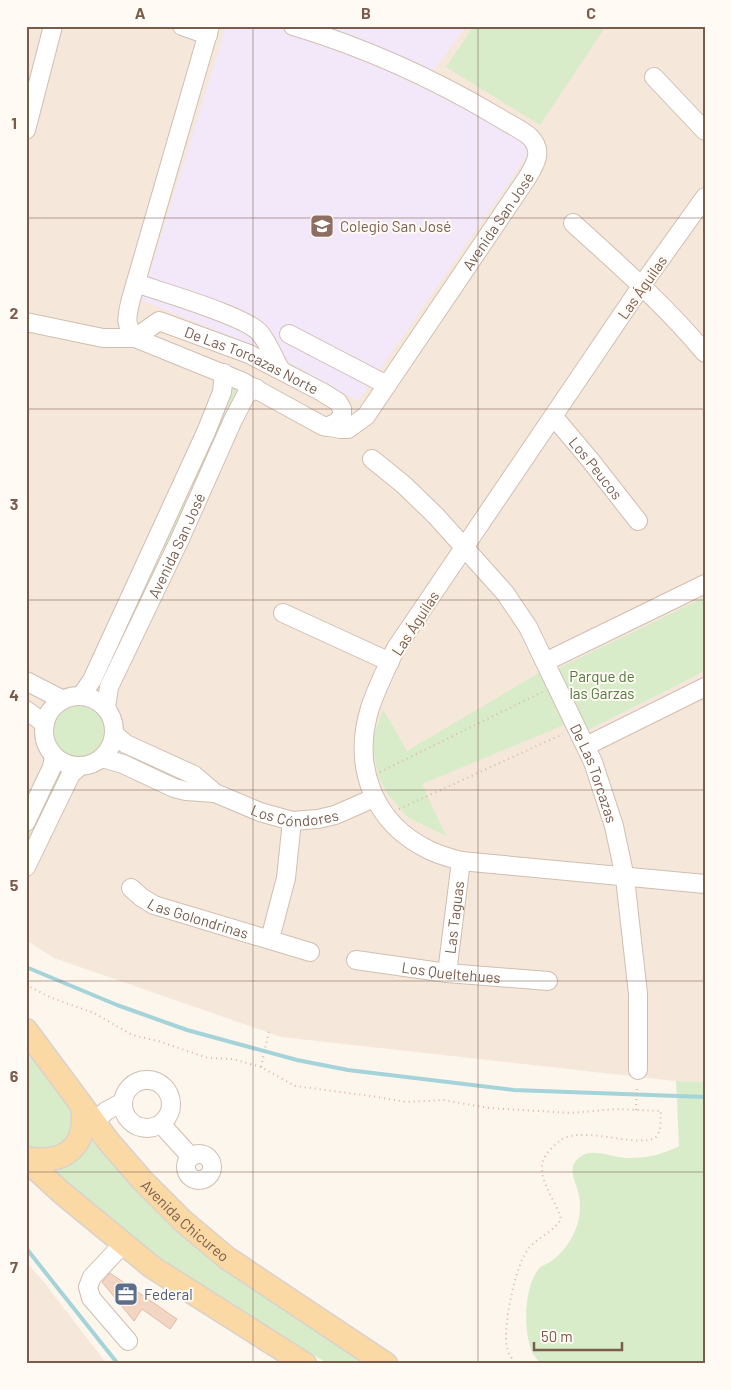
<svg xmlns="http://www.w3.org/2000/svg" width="731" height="1390" viewBox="0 0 731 1390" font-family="Barlow,sans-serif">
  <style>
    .residential { fill: #f5e8da }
    .education { fill: #f3e8fa }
    .green { fill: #d8ecc9 }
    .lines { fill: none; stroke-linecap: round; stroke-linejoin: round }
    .stream { stroke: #a5d3da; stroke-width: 4 }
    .building { fill: #f3d5c3; stroke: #e6bba3 }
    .minor-casing { stroke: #d1beb0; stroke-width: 20 }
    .major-casing { stroke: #dad1cd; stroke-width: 25 }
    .path { stroke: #d9b8a5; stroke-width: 2; stroke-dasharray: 1 4; stroke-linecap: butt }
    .minor { stroke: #fff; stroke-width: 18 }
    .major { stroke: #fbd9a5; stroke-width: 22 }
    .grid { fill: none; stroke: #7a5c4d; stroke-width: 1; stroke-opacity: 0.55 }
    .labels { text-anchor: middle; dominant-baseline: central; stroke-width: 4; stroke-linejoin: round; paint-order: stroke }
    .street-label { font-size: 15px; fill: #7a5c4d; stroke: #fffaf3 }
    .education-label { font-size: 15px; fill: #785e54; stroke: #fffaf3; text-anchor: start }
    .park-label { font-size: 15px; fill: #537a41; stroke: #fffaf3 }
    .service-label { font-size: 15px; fill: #4e5e75; stroke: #fffaf3; text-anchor: start }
    .neatline { fill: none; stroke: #7a5c4d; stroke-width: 2 }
    .grid-label { font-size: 16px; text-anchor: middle; font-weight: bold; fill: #7a5c4d }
  </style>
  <rect width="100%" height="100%" fill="#fdf6ec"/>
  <g class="residential">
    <polygon points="26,26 705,26 705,1082 675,1081 281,1037 54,958 26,940"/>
    <polygon points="26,1262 43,1281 107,1364 26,1364"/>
  </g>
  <polygon class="education" points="226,26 466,26 426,81 522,140 530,152 358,401 272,353 141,300"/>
  <g class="green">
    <polygon points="474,26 606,26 540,125 446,67"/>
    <polygon points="230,385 245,391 231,409 226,406"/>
    <polygon points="223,411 229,414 196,486 191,484"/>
    <polygon points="183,499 189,502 167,548 161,545"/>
    <polygon points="155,560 160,562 121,650 113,647"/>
    <polygon points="705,597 705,671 586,731 555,670"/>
    <polygon points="542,671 569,723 422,784 446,836 409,818 389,796 378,776 372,741 383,709 407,751"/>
    <circle cx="79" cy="731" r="27"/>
    <polygon points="59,767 65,770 26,854 26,838"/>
    <polygon points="26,1044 192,1241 372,1364 329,1364 181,1280 26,1152"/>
    <path d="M676 1081 705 1082V1364H541C538 1360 534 1356 532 1352 523 1331 524 1288 538 1270 540 1266 547 1264 550 1262 563 1253 572 1240 577 1226 580 1216 581 1205 579 1195 576 1180 564 1166 583 1155 595 1148 617 1159 631 1158 648 1158 664 1154 679 1146Z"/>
  </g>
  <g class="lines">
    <g class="stream">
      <polyline points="26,967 117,1005 187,1030 297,1060 348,1070 514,1090 705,1097"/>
      <polyline points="26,1248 118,1364"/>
    </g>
  </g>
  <polygon class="building" points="110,1273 177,1319 170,1329 142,1309 134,1321 102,1282"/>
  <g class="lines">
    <g class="minor-casing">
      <g id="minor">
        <polyline points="182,26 208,35"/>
        <path id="s1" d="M210 26 131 299C127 316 124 323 135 338L241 381 323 426 341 429H348L366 416 527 178C535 165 544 151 530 137 523 130 507 123 498 117 436 80 363 47 293 26"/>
        <polyline points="654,77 705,131"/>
        <polyline points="26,130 53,26"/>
        <path d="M705 197 642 285 396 648C387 667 377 687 370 708 352 766 373 823 429 850 439 855 450 858 461 861L705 884"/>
        <path d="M573 223C619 265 665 305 705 353"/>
        <path d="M136 283C161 292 246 316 260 333 269 344 274 359 281 370"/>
        <polyline points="26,322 103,338 135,338"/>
        <polyline points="289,334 387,385"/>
        <path id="s2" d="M135 338 159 321 249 354 322 392 338 402 342 409V416L337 422 327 427"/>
        <path id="s3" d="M554 417 591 461 638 521"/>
        <path id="s4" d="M372 459 404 485 436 516 505 593 528 627 593 762 614 826 625 878 638 994V1070"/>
        <polyline points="283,613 390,662"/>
        <polyline points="545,662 705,584"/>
        <polyline points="26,681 63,700"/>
        <circle cx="79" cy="731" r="35"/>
        <polyline points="81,696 92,680 206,432 222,392 224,373"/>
        <path id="s5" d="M106 708 109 687 180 539 233 420 246 395 256 388"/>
        <polyline points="26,710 45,724"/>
        <polyline points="114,734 126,744 194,775 215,793"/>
        <polyline points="586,746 705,687"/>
        <path id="s6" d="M102 758 123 764 174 788 186 791 215 793 260 812 292 821 318 819 335 815 374 798"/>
        <polyline points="26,822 52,767 54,756"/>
        <polyline points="26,867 71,774 80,766"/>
        <path id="s7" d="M131 888 141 897 154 905 310 952"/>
        <polyline points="270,939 286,878 292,821"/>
        <path id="s8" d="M356 960 447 973 548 981"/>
        <path id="s9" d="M447 973 461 861"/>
        <circle cx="147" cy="1104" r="24"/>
        <polyline points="94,1123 106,1111 123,1102"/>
        <polyline points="161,1124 191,1157"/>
        <circle cx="199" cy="1167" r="13"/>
        <polyline points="124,1243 92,1277 88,1287 91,1298 128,1341"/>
      </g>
    </g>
    <g class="major-casing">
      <g id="major">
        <path id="s10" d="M26 1030 109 1142 142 1180 183 1221 227 1258 386 1364"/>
        <path d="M26 1158C64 1165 88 1147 82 1108"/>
        <polyline points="26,1160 62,1193 152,1267 305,1364"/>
      </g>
    </g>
    <g class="path">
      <polyline points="380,772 544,691"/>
      <polyline points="399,809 563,734"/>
      <path d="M26 985 52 998 94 1013 132 1035 158 1041 208 1058 233 1059 261 1067 295 1086 371 1096 406 1102 443 1100 489 1108 571 1113 615 1109 661 1111C660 1120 662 1131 656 1137 641 1149 586 1126 562 1139 559 1141 556 1144 553 1147 548 1151 542 1159 542 1166 541 1185 556 1201 561 1219 553 1232 540 1236 530 1247 516 1260 502 1329 507 1347 508 1353 512 1359 516 1364"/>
      <polyline points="261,1067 269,1031"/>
      <polyline points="636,1110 637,1085"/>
    </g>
    <use href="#minor" class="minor"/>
    <use href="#major" class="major"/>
  </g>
  <path class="grid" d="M253 26V1364M478 26V1364M26 218H705M26 409H705M26 600H705M26 790H705M26 981H705M26 1172H705"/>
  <defs>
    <g id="school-square" transform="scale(1.25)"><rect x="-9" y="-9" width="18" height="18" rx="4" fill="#8d6e63" stroke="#fffaf3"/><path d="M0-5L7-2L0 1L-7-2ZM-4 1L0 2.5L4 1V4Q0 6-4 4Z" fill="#fff"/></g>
    <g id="office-square" transform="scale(1.25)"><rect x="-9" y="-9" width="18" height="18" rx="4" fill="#5c6f8a" stroke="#fffaf3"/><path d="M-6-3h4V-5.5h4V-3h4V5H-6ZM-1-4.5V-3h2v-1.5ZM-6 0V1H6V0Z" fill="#fff"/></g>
  </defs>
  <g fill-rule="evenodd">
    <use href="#school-square" x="322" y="226"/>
    <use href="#office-square" x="126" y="1294"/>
  </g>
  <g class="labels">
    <g class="street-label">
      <text stroke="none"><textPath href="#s1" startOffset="816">Avenida San José</textPath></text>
      <text transform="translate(642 287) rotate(-55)">Las Águilas</text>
      <text stroke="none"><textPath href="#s2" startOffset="130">De Las Torcazas Norte</textPath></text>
      <text stroke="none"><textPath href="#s3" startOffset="66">Los Peucos</textPath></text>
      <text stroke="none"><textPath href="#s5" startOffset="178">Avenida San José</textPath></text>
      <text transform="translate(415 623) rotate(-57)">Las Águilas</text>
      <text stroke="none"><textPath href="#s4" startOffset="391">De Las Torcazas</textPath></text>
      <text stroke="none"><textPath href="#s6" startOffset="204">Los Cóndores</textPath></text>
      <text stroke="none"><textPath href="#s7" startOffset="75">Las Golondrinas</textPath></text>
      <text stroke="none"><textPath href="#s9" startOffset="56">Las Taguas</textPath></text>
      <text stroke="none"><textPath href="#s8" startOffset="96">Los Queltehues</textPath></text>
      <text stroke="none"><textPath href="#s10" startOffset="249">Avenida Chicureo</textPath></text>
    </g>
    <g class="education-label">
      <text x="340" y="226">Colegio San José</text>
    </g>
    <g class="park-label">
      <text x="602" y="676">Parque de<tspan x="602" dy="17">las Garzas</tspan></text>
    </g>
    <g class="service-label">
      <text x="144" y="1294">Federal</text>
    </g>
  </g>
  <rect width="731" height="1390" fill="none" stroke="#fffaf3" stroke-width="55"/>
  <path d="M534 1342v8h88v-8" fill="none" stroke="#7a5c4d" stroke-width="2.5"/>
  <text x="541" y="1342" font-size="15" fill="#7a5c4d" stroke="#fffaf3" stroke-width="4" paint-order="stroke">50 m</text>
  <rect x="28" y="28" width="676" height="1334" class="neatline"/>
  <g class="grid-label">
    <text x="140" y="19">A</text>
    <text x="366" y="19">B</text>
    <text x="591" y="19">C</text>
    <text x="14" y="129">1</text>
    <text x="14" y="319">2</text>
    <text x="14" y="510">3</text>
    <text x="14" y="701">4</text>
    <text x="14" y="891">5</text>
    <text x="14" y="1082">6</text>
    <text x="14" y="1273">7</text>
  </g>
</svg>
